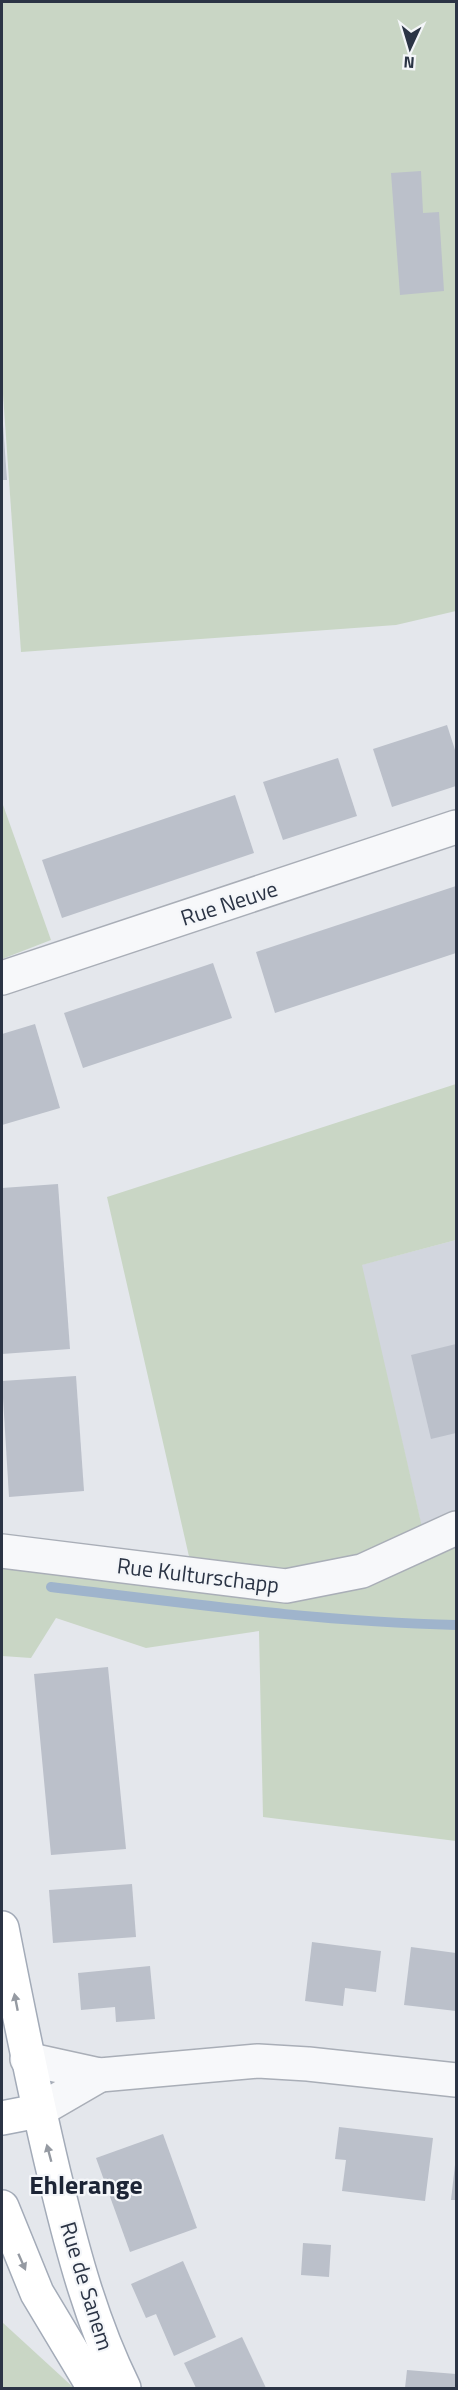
<svg xmlns="http://www.w3.org/2000/svg" width="458" height="2390" viewBox="0 0 458 2390" font-family="'Titillium Web',sans-serif">
  <style>
    .built { fill: #d2d6de }
    .green { fill: #c9d6c5 }
    .lines { fill: none; stroke-linecap: round; stroke-linejoin: round }
    .stream { stroke: #9fb4cc; stroke-width: 10 }
    .building { fill: #bbc0ca }
    .minor-casing { stroke: #a9aeb7; stroke-width: 36 }
    .major-casing { stroke: #a3abb8; stroke-width: 36 }
    .minor { stroke: #f7f8fa; stroke-width: 33 }
    .major { stroke: #fff; stroke-width: 33 }
    .oneway { fill: #959aa2 }
    .labels { text-anchor: middle; dominant-baseline: central; stroke-width: 4.5; stroke-linejoin: round; paint-order: stroke }
    .street-label { font-size: 22px; fill: #2b3445; stroke: #f4f6f9 }
    .quarter-label { font-size: 26px; font-weight: bold; fill: #1d2536; stroke: #f4f6f9 }
  </style>
  <rect width="100%" height="100%" fill="#e4e7ec"/>
  <polygon class="built" points="456,1240 456,1528 425,1541 361,1265"/>
  <g class="green">
    <polygon points="2,2 456,2 456,611 396,625 21,652 2,380"/>
    <polygon points="2,802 51,940 2,959"/>
    <polygon points="456,1084 456,1240 362,1265 425,1540 456,1533 456,1841 263,1817 259,1631 146,1648 56,1618 31,1658 2,1656 2,1569 27,1554 193,1574 107,1197"/>
    <polygon points="2,2322 74,2388 2,2388"/>
  </g>
  <g class="lines">
    <path class="stream" d="M51 1587C186 1603 321 1622 456 1625"/>
  </g>
  <g class="building">
    <polygon points="421,171 423,213 439,212 444,291 400,295 391,173"/>
    <polygon points="2,410 7,480 2,480"/>
    <polygon points="447,725 456,753 456,786 392,807 373,749"/>
    <polygon points="338,758 357,816 283,840 263,782"/>
    <polygon points="235,795 254,853 62,918 42,860"/>
    <polygon points="456,886 456,953 275,1013 256,952"/>
    <polygon points="213,963 232,1018 83,1068 64,1013"/>
    <polygon points="35,1024 60,1108 2,1125 2,1034"/>
    <polygon points="58,1184 70,1349 2,1354 2,1188"/>
    <polygon points="456,1344 456,1433 431,1439 411,1355"/>
    <polygon points="76,1376 84,1491 9,1497 2,1381"/>
    <polygon points="108,1667 126,1849 51,1855 34,1674"/>
    <polygon points="132,1884 136,1937 53,1943 49,1890"/>
    <polygon points="312,1942 381,1951 376,1992 345,1988 343,2006 305,2001"/>
    <polygon points="411,1947 456,1953 456,2011 404,2005"/>
    <polygon points="150,1966 155,2019 116,2022 115,2007 81,2010 78,1973"/>
    <polygon points="339,2127 433,2138 425,2201 342,2191 346,2160 335,2159"/>
    <polygon points="163,2134 197,2228 130,2252 96,2158"/>
    <polygon points="455,2165 456,2165 456,2200 451,2200"/>
    <polygon points="303,2243 331,2245 329,2277 301,2275"/>
    <polygon points="183,2261 216,2337 174,2356 156,2314 146,2318 131,2284"/>
    <polygon points="242,2337 266,2388 196,2388 184,2363"/>
    <polygon points="407,2370 456,2374 456,2388 405,2388"/>
  </g>
  <g class="lines">
    <g class="minor-casing">
      <g id="minor">
        <polyline points="2,978 456,827"/>
        <polyline points="2,1551 286,1586 362,1571 456,1528"/>
        <polyline points="27,2059 100,2075 258,2061 308,2064 456,2080"/>
        <polyline points="38,2111 100,2075"/>
      </g>
    </g>
    <g class="major-casing">
      <g id="major">
        <path d="M2 1928C19 2015 36 2101 57 2186 74 2256 92 2323 124 2388"/>
        <polyline points="2,2118 38,2111"/>
        <polyline points="2,2207 37,2293 94,2388"/>
      </g>
    </g>
    <use href="#minor" class="minor"/>
    <use href="#major" class="major"/>
  </g>
  <defs><path id="oneway-solid" d="M-6-.8H1V-3.2L6.5 0L1 3.2V.8H-6Z" transform="scale(1.5)"/></defs>
  <g class="oneway">
    <use href="#oneway-solid" transform="translate(16 2002) rotate(-101)"/>
    <use href="#oneway-solid" transform="translate(49 2153) rotate(-105)"/>
    <use href="#oneway-solid" transform="translate(22 2262) rotate(66)"/>
  </g>
  <g class="labels">
    <g class="street-label">
      <text transform="translate(229 903) rotate(-18)">Rue Neuve</text>
      <text transform="translate(198 1575) rotate(7)">Rue Kulturschapp</text>
      <text transform="translate(87 2286) rotate(73)">Rue de Sanem</text>
    </g>
    <g class="quarter-label">
      <text x="86" y="2184">Ehlerange</text>
    </g>
  </g>
  <rect width="458" height="2390" fill="none" stroke="#2b3445" stroke-width="6"/>
  <g transform="translate(410 48) rotate(184)" stroke="#f4f6f9" stroke-width="4.5" paint-order="stroke">
  <path d="M0-4.5L10 22L0 15L-10 22Z" fill="#2b3445"/>
  <text y="-9" font-size="16" font-weight="bold" text-anchor="middle" fill="#2b3445">N</text>
  </g>
</svg>
